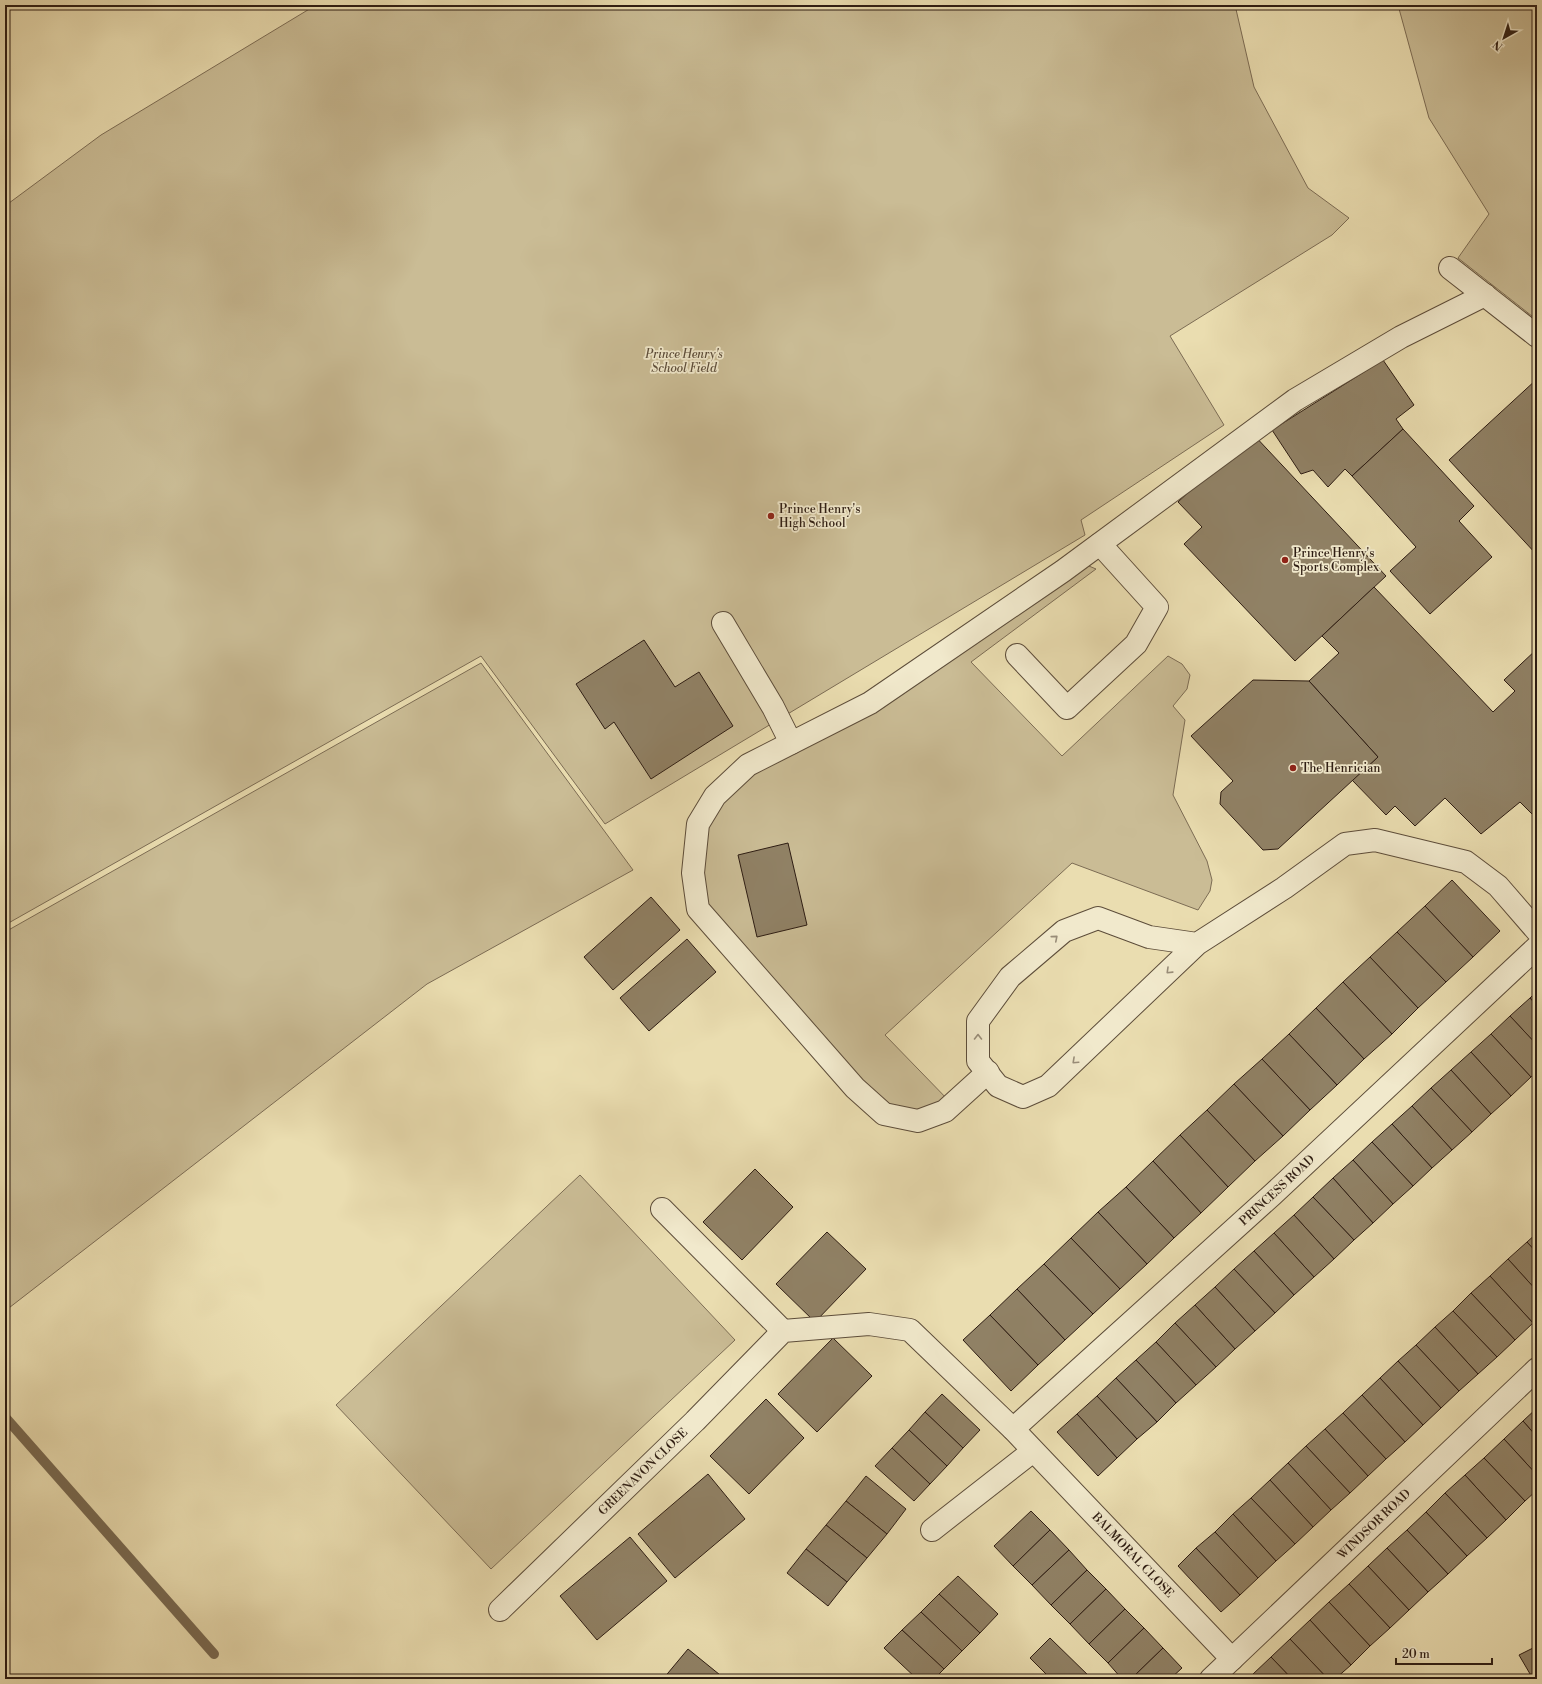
<svg xmlns="http://www.w3.org/2000/svg" width="1542" height="1684" viewBox="0 0 1542 1684" font-family="'Libre Bodoni',serif">
  <style>
    .green { fill: #cabc95; stroke: #7c6c54 }
    .lines { fill: none; stroke-linecap: round; stroke-linejoin: round }
    .stream { stroke: #786951; stroke-width: 10 }
    .building { fill: #908165; stroke: #2e1d13 }
    .minor-casing { stroke: #5d4d3a; stroke-width: 24 }
    .minor { stroke: #f1e9cc; stroke-width: 22 }
    .oneway { stroke: #998d79 }
    .poi-dot { fill: #8f2418; stroke: #f1e9cc; stroke-width: 1.5 }
    .labels { text-anchor: middle; dominant-baseline: central; stroke-width: 3.5; stroke-linejoin: round; paint-order: stroke }
    .park-label { font-size: 12px; font-style: italic; fill: #5d4d3a; stroke: #f1e9cc }
    .poi-label { font-size: 12px; fill: #2e1d13; stroke: #f1e9cc; text-anchor: start }
    .street-label { font-size: 12px; fill: #2e1d13; stroke: #f1e9cc }
  </style>
  <rect width="100%" height="100%" fill="#eaddb0"/>
  <filter id="stains"><feTurbulence type="fractalNoise" baseFrequency=".005" numOctaves="4"/><feColorMatrix values="0 0 0 0 .2 0 0 0 0 .09 0 0 0 0 .02 0 0 0 .5 -.17"/></filter>
  <radialGradient id="worn" r=".72"><stop offset=".6" stop-color="#630" stop-opacity="0"/><stop offset="1" stop-color="#630" stop-opacity=".3"/></radialGradient>
  <g class="green">
    <polygon points="316,5 1235,5 1254,87 1308,188 1349,218 1332,235 1170,336 1224,425 1081,520 1085,535 605,824 481,656 5,925 5,206 101,135"/>
    <polygon points="1398,5 1537,5 1537,320 1458,258 1489,214 1429,118"/>
    <polygon points="1077,561 1096,569 971,662 1062,756 1168,656 1182,664 1190,675 1187,689 1173,706 1185,720 1173,795 1207,861 1212,880 1210,891 1198,910 1072,863 885,1035 952,1104 945,1111 884,1114 698,909 693,873 715,796 870,703"/>
    <polygon points="481,663 633,870 427,984 5,1311 5,932"/>
    <polygon points="580,1175 735,1340 491,1569 336,1405"/>
  </g>
  <g class="lines">
    <polyline class="stream" points="5,1417 214,1654"/>
  </g>
  <g class="building">
    <polygon points="1383,360 1414,405 1396,419 1403,429 1352,476 1345,469 1328,487 1313,470 1301,474 1272,430"/>
    <polygon points="1537,379 1537,555 1449,460"/>
    <polygon points="1403,429 1474,506 1459,521 1492,557 1430,614 1390,571 1416,547 1352,476"/>
    <polygon points="1252,433 1386,576 1295,661 1184,544 1202,527 1178,502"/>
    <polygon points="1374,587 1493,712 1515,691 1504,680 1537,649 1537,819 1520,802 1481,834 1445,798 1415,826 1395,806 1386,815 1352,780 1378,757 1309,681 1339,653 1322,636"/>
    <polygon points="644,640 675,687 699,672 733,726 651,779 614,722 605,729 576,684"/>
    <polygon points="1253,680 1309,681 1378,757 1278,849 1263,850 1220,804 1221,792 1233,781 1191,736"/>
    <polygon points="788,843 807,925 757,937 738,855"/>
    <polygon points="1452,880 1500,931 1473,957 1425,906"/>
    <polygon points="651,897 680,930 613,990 584,957"/>
    <polygon points="1425,906 1473,957 1446,982 1397,932"/>
    <polygon points="1397,932 1446,982 1418,1008 1370,957"/>
    <polygon points="687,939 716,972 649,1031 620,998"/>
    <polygon points="1370,957 1418,1008 1392,1034 1343,982"/>
    <polygon points="1343,982 1392,1034 1364,1059 1316,1008"/>
    <polygon points="1537,991 1537,1006 1530,998"/>
    <polygon points="1530,998 1537,1006 1537,1045 1510,1016"/>
    <polygon points="1316,1008 1364,1059 1337,1085 1289,1034"/>
    <polygon points="1510,1016 1537,1045 1537,1072 1531,1077 1491,1034"/>
    <polygon points="1289,1034 1337,1085 1310,1110 1262,1059"/>
    <polygon points="1491,1034 1531,1077 1511,1096 1471,1052"/>
    <polygon points="1471,1052 1511,1096 1491,1114 1451,1070"/>
    <polygon points="1262,1059 1310,1110 1283,1136 1234,1084"/>
    <polygon points="1451,1070 1491,1114 1472,1132 1431,1088"/>
    <polygon points="1234,1084 1283,1136 1255,1161 1207,1110"/>
    <polygon points="1431,1088 1472,1132 1452,1150 1412,1106"/>
    <polygon points="1412,1106 1452,1150 1432,1168 1392,1124"/>
    <polygon points="1207,1110 1255,1161 1228,1187 1180,1135"/>
    <polygon points="1392,1124 1432,1168 1413,1186 1372,1142"/>
    <polygon points="1180,1135 1228,1187 1201,1213 1153,1161"/>
    <polygon points="1372,1142 1413,1186 1393,1204 1353,1160"/>
    <polygon points="1353,1160 1393,1204 1373,1223 1333,1178"/>
    <polygon points="1153,1161 1201,1213 1174,1238 1126,1187"/>
    <polygon points="755,1169 793,1207 742,1260 703,1222"/>
    <polygon points="1333,1178 1373,1223 1354,1240 1313,1197"/>
    <polygon points="1126,1187 1174,1238 1147,1264 1098,1212"/>
    <polygon points="1313,1197 1354,1240 1334,1259 1294,1215"/>
    <polygon points="1098,1212 1147,1264 1120,1289 1071,1238"/>
    <polygon points="1294,1215 1334,1259 1314,1277 1274,1233"/>
    <polygon points="827,1232 866,1269 815,1322 776,1284"/>
    <polygon points="1274,1233 1314,1277 1294,1295 1254,1251"/>
    <polygon points="1537,1233 1537,1253 1527,1242"/>
    <polygon points="1071,1238 1120,1289 1093,1314 1044,1264"/>
    <polygon points="1527,1242 1537,1253 1537,1291 1508,1259"/>
    <polygon points="1254,1251 1294,1295 1275,1313 1234,1269"/>
    <polygon points="1508,1259 1537,1291 1537,1319 1533,1323 1490,1276"/>
    <polygon points="1044,1264 1093,1314 1065,1340 1017,1289"/>
    <polygon points="1234,1269 1275,1313 1255,1331 1215,1287"/>
    <polygon points="1490,1276 1533,1323 1515,1340 1471,1293"/>
    <polygon points="1215,1287 1255,1331 1235,1349 1195,1305"/>
    <polygon points="1017,1289 1065,1340 1038,1365 990,1315"/>
    <polygon points="1471,1293 1515,1340 1497,1357 1453,1311"/>
    <polygon points="1195,1305 1235,1349 1216,1367 1175,1323"/>
    <polygon points="1453,1311 1497,1357 1478,1374 1435,1327"/>
    <polygon points="990,1315 1038,1365 1011,1391 963,1340"/>
    <polygon points="1175,1323 1216,1367 1196,1385 1156,1342"/>
    <polygon points="1435,1327 1478,1374 1459,1391 1416,1345"/>
    <polygon points="833,1338 872,1376 817,1432 778,1394"/>
    <polygon points="1156,1342 1196,1385 1176,1403 1136,1360"/>
    <polygon points="1416,1345 1459,1391 1441,1408 1398,1361"/>
    <polygon points="1136,1360 1176,1403 1157,1422 1116,1378"/>
    <polygon points="1398,1361 1441,1408 1423,1425 1380,1378"/>
    <polygon points="1116,1378 1157,1422 1137,1439 1097,1396"/>
    <polygon points="1380,1378 1423,1425 1405,1442 1362,1395"/>
    <polygon points="942,1394 980,1430 963,1448 925,1412"/>
    <polygon points="1362,1395 1405,1442 1386,1459 1343,1413"/>
    <polygon points="1097,1396 1137,1439 1117,1458 1077,1414"/>
    <polygon points="766,1399 804,1438 749,1494 710,1456"/>
    <polygon points="1537,1408 1537,1437 1523,1421"/>
    <polygon points="925,1412 963,1448 947,1466 909,1430"/>
    <polygon points="1343,1413 1386,1459 1368,1476 1325,1429"/>
    <polygon points="1077,1414 1117,1458 1098,1476 1057,1432"/>
    <polygon points="1523,1421 1537,1437 1537,1475 1504,1439"/>
    <polygon points="1325,1429 1368,1476 1350,1493 1306,1446"/>
    <polygon points="909,1430 947,1466 930,1484 892,1448"/>
    <polygon points="1504,1439 1537,1475 1537,1490 1525,1501 1484,1458"/>
    <polygon points="1306,1446 1350,1493 1331,1510 1288,1463"/>
    <polygon points="892,1448 930,1484 914,1501 875,1466"/>
    <polygon points="1484,1458 1525,1501 1506,1520 1465,1475"/>
    <polygon points="1288,1463 1331,1510 1313,1527 1270,1480"/>
    <polygon points="708,1474 745,1519 675,1578 638,1534"/>
    <polygon points="1465,1475 1506,1520 1487,1538 1445,1493"/>
    <polygon points="866,1476 906,1509 887,1534 846,1501"/>
    <polygon points="1270,1480 1313,1527 1295,1544 1251,1498"/>
    <polygon points="1445,1493 1487,1538 1467,1556 1426,1512"/>
    <polygon points="1251,1498 1295,1544 1276,1561 1233,1514"/>
    <polygon points="846,1501 887,1534 867,1558 826,1525"/>
    <polygon points="1031,1511 1050,1530 1013,1566 994,1546"/>
    <polygon points="1426,1512 1467,1556 1448,1574 1407,1530"/>
    <polygon points="1233,1514 1276,1561 1258,1578 1215,1532"/>
    <polygon points="826,1525 867,1558 847,1582 806,1549"/>
    <polygon points="1050,1530 1069,1550 1032,1585 1013,1566"/>
    <polygon points="1407,1530 1448,1574 1428,1592 1387,1548"/>
    <polygon points="1215,1532 1258,1578 1240,1595 1196,1548"/>
    <polygon points="630,1537 667,1581 597,1640 560,1596"/>
    <polygon points="1196,1548 1240,1595 1221,1612 1178,1566"/>
    <polygon points="1387,1548 1428,1592 1409,1610 1368,1566"/>
    <polygon points="806,1549 847,1582 828,1606 787,1573"/>
    <polygon points="1069,1550 1087,1570 1051,1605 1032,1585"/>
    <polygon points="1368,1566 1409,1610 1390,1628 1349,1584"/>
    <polygon points="1087,1570 1106,1589 1070,1624 1051,1605"/>
    <polygon points="958,1576 998,1614 980,1633 939,1594"/>
    <polygon points="1349,1584 1390,1628 1370,1646 1329,1602"/>
    <polygon points="1106,1589 1125,1609 1089,1644 1070,1624"/>
    <polygon points="939,1594 980,1633 962,1651 921,1612"/>
    <polygon points="1329,1602 1370,1646 1351,1665 1310,1620"/>
    <polygon points="1125,1609 1144,1628 1108,1663 1089,1644"/>
    <polygon points="921,1612 962,1651 944,1669 902,1630"/>
    <polygon points="1310,1620 1351,1665 1335,1679 1328,1679 1290,1639"/>
    <polygon points="1144,1628 1163,1648 1131,1679 1122,1679 1108,1663"/>
    <polygon points="902,1630 944,1669 934,1679 917,1679 884,1648"/>
    <polygon points="1050,1638 1092,1679 1051,1679 1030,1658"/>
    <polygon points="1290,1639 1328,1679 1292,1679 1271,1657"/>
    <polygon points="1537,1646 1537,1679 1533,1679 1519,1655"/>
    <polygon points="1163,1648 1182,1668 1170,1679 1131,1679"/>
    <polygon points="688,1649 725,1679 663,1679"/>
    <polygon points="1271,1657 1292,1679 1256,1679 1252,1675"/>
    <polygon points="1252,1675 1256,1679 1247,1679"/>
  </g>
  <g class="lines">
    <g class="minor-casing">
      <g id="minor">
        <polyline points="1450,268 1537,336"/>
        <polyline points="723,623 773,707 791,743"/>
        <polyline points="1017,655 1067,708 1136,644 1157,607 1100,544"/>
        <polyline points="1197,944 1149,937 1098,918 1064,931 1010,977 978,1021 978,1061 998,1086 1023,1097 1048,1086 1197,944 1284,888 1345,844 1375,840 1466,862 1498,886 1537,931"/>
        <polyline points="988,1072 945,1111 918,1121 884,1114 855,1088 698,909 693,873 698,824 715,796 748,765 870,703 1063,571 1295,400 1401,337 1485,295"/>
        <polyline points="662,1209 783,1331"/>
        <path id="s1" d="M1013 1429 1272 1195 1537 947"/>
        <polyline points="932,1530 1033,1451"/>
        <path id="s2" d="M500 1610 695 1421 783 1331 869 1324 910 1330 1013 1429 1232 1659"/>
        <path id="s3" d="M1211 1679 1537 1369"/>
      </g>
    </g>
    <use href="#minor" class="minor"/>
  </g>
  <defs><path id="oneway-chevron" d="M-2-3.5L2.5 0L-2 3.5" fill="none" stroke-width="1.6" stroke-linecap="round" stroke-linejoin="round"/></defs>
  <g class="oneway">
    <use href="#oneway-chevron" transform="translate(1055 938) rotate(-41)"/>
    <use href="#oneway-chevron" transform="translate(1169 971) rotate(136)"/>
    <use href="#oneway-chevron" transform="translate(978 1037) rotate(-90)"/>
    <use href="#oneway-chevron" transform="translate(1075 1061) rotate(137)"/>
  </g>
  <g class="poi-dot">
    <circle cx="771" cy="516" r="4"/>
    <circle cx="1285" cy="560" r="4"/>
    <circle cx="1293" cy="768" r="4"/>
  </g>
  <g class="labels">
    <g class="park-label">
      <text x="684" y="354">Prince Henry's<tspan x="684" dy="14">School Field</tspan></text>
    </g>
    <g class="poi-label">
      <text x="779" y="509">Prince Henry's<tspan x="779" dy="14">High School</tspan></text>
      <text x="1293" y="553">Prince Henry's<tspan x="1293" dy="14">Sports Complex</tspan></text>
      <text x="1301" y="768">The Henrician</text>
    </g>
    <g class="street-label">
      <text stroke="none"><textPath href="#s1" startOffset="356">PRINCESS ROAD</textPath></text>
      <text stroke="none"><textPath href="#s2" startOffset="199">GREENAVON CLOSE</textPath></text>
      <text stroke="none"><textPath href="#s3" startOffset="225">WINDSOR ROAD</textPath></text>
      <text stroke="none"><textPath href="#s2" startOffset="842">BALMORAL CLOSE</textPath></text>
    </g>
  </g>
  <rect width="1542" height="1684" fill="none" stroke="#eaddb0" stroke-width="20"/>
  <rect x="6" y="6" width="1530" height="1672" fill="none" stroke="#2e1d13" stroke-width="2"/>
  <rect x="10" y="10" width="1522" height="1664" fill="none" stroke="#2e1d13"/>
  <g transform="translate(1504 38) rotate(219)" stroke="#f1e9cc" stroke-width="3" paint-order="stroke">
  <path d="M0-3L7 15L0 10L-7 15Z" fill="#2e1d13"/>
  <text y="-6" font-size="11" font-weight="bold" text-anchor="middle" fill="#2e1d13">N</text>
  </g>
  <path d="M1396 1658v6h96v-6" fill="none" stroke="#2e1d13" stroke-width="2"/>
  <text x="1402" y="1658" font-size="12" fill="#2e1d13" stroke="#f1e9cc" stroke-width="3" paint-order="stroke">20 m</text>
  <rect width="100%" height="100%" filter="url(#stains)"/>
  <rect width="100%" height="100%" fill="url(#worn)"/>
</svg>
